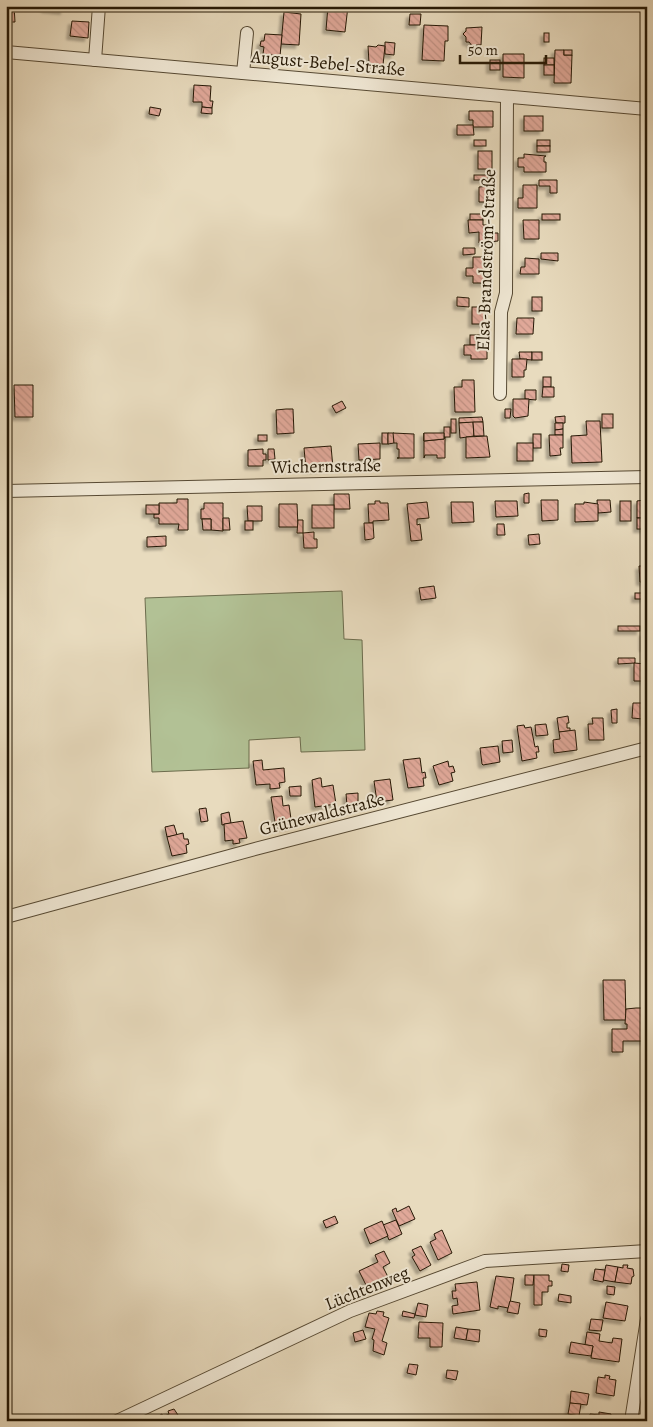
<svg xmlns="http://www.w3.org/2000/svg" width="653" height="1427" viewBox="0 0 653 1427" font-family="Alegreya,serif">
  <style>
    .green { fill: #b2c195; stroke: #6c6c4d }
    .building { fill: url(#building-back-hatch); stroke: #251805; filter: url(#shadow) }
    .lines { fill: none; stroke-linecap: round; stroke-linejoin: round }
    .minor-casing { stroke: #564933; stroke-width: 14 }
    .minor { stroke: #f0e8d5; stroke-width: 12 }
    .labels { text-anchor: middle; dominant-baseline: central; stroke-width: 4; stroke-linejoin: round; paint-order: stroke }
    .street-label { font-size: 18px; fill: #251805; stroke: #f0e8d5 }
  </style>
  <defs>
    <pattern id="building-back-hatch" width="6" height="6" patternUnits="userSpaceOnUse" patternTransform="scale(1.25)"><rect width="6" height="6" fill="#e0a899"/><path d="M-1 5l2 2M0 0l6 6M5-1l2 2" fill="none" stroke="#c09082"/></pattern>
    <filter id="shadow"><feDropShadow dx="-3.5" dy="3.5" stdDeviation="1" flood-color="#0004"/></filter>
  </defs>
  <rect width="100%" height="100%" fill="#e8dbbe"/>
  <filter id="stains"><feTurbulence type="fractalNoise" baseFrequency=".004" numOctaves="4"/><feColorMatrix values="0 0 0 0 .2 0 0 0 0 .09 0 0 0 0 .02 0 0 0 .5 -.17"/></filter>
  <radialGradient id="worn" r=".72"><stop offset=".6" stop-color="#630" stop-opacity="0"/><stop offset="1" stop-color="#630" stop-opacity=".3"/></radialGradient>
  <polygon class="green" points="342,591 344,639 362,640 365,750 301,752 300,737 249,740 249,768 152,772 145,598"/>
  <g class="building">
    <polygon points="6,6 14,6 15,22 9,22 9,29 6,29"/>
    <polygon points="42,6 64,6 64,11 45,9"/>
    <polygon points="328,6 348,6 345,32 326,30"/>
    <polygon points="284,12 301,14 299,45 281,44"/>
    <polygon points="410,14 421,14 420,25 409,25"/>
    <polygon points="72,21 89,22 88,38 70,36"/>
    <polygon points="424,25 448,26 448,41 445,41 444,61 422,60"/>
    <polygon points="482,27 481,45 476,45 473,47 469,42 466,42 466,37 463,34 466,31 466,28"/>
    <rect x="544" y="33" width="5" height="9"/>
    <polygon points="265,34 282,35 280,56 263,54 264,47 260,46 261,41 264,41"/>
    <polygon points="385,42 395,43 394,55 385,54"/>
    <polygon points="378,45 385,46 383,65 366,64 369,63 368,46 376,47"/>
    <polygon points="555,50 564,50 564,55 572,55 571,83 554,83"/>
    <rect x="564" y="50" width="8" height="5"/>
    <polygon points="503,54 524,54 524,78 503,77"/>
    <rect x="544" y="58" width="10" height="7"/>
    <rect x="490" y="60" width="10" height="10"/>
    <rect x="544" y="65" width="10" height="10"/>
    <polygon points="194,85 211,86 210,101 213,101 212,108 202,107 202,102 193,102"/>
    <polygon points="150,107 161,109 159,116 149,114"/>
    <polygon points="202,107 212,108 212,114 201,113"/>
    <polygon points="469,111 493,111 493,127 473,127 473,120 469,120"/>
    <rect x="524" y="116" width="19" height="15"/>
    <polygon points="457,125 473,125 474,135 457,135"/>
    <rect x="474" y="140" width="12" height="6"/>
    <rect x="537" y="140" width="13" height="6"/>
    <rect x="537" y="146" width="13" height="6"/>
    <rect x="478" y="151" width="14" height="18"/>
    <polygon points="524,154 546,156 544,157 544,162 546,162 546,172 524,172 524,167 518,167 518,158 524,158"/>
    <rect x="474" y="175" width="14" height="5"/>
    <polygon points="539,180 557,180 557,193 550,193 550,186 539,186"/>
    <polygon points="523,185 537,185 537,208 518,208 518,198 523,198"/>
    <polygon points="493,186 493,202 479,202 479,187"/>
    <rect x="470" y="214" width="13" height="6"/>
    <rect x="542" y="214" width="18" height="6"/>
    <polygon points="468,220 483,220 483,225 493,225 493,233 498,233 498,241 479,243 479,232 469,233"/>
    <polygon points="523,220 539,220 539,239 524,239"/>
    <polygon points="463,248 475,248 475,254 463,255"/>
    <polygon points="541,253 558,253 558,261 541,259"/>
    <polygon points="473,257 488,257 488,283 473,283 473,276 466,276 466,268 473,268"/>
    <polygon points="525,258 539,259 539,274 520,274 521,267 525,267"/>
    <polygon points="457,297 469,298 469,307 457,306"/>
    <rect x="532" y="297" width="10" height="14"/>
    <rect x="472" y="307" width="15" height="17"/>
    <polygon points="517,318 534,318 533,334 516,334"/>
    <rect x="470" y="335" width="10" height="10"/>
    <polygon points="464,345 487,345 487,359 471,359 471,355 464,355"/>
    <polygon points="519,352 532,352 532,360 520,359"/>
    <rect x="532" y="352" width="10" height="8"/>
    <polygon points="512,359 527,359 526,370 524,370 524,377 512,377"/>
    <rect x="543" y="377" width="8" height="10"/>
    <polygon points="462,380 474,380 475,412 455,412 454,387 462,387"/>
    <polygon points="14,385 33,385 33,417 15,417"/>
    <polygon points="543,387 554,387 554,397 542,397"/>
    <polygon points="525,390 536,390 536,400 525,399"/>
    <polygon points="513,399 529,399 528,416 515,418 513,416"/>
    <polygon points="342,401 346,408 336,413 332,406"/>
    <polygon points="286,409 293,409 294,433 277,434 276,410"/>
    <polygon points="505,409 511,409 510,418 505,418"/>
    <rect x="602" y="414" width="11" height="14"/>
    <polygon points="565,416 565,423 556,423 555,417"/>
    <polygon points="482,417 483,422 459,423 459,418"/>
    <rect x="451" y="419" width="5" height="14"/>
    <polygon points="586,421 600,421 602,462 572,463 571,436 587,435"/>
    <polygon points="473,422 474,436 460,438 459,423"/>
    <polygon points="473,422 483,422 484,436 474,436"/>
    <polygon points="555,423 563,423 563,429 555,430"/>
    <rect x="444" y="427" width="6" height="10"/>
    <polygon points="563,429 563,435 555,435 555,430"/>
    <rect x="382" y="433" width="6" height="11"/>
    <polygon points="388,433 394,433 394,443 388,444"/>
    <polygon points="393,433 414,434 414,458 397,458 399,458 399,449 397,449 397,443 394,443"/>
    <polygon points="424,433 424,441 444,439 445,437 445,458 437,458 437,455 425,455 424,458"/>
    <polygon points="424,433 444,433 444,439 424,441"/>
    <rect x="533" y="434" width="8" height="14"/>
    <rect x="258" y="435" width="9" height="6"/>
    <polygon points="549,435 563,435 563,448 560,448 561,455 550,456"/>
    <polygon points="487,436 490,457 466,458 466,437"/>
    <polygon points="380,443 380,459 359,460 358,444"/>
    <rect x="517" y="443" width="16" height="18"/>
    <polygon points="331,446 333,468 306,470 304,448"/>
    <polygon points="263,449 263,454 266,454 266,460 263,460 263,466 248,466 248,450"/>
    <polygon points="268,449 274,449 275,459 268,460"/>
    <polygon points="529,493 529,503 524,503 524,494"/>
    <polygon points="334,494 349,494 350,509 334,509"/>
    <polygon points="177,499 188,499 188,530 178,530 179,524 159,524 159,518 154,518 154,514 159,514 159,503 177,503"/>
    <polygon points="541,500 558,500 558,520 542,521"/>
    <polygon points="597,500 610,500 611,512 598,513"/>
    <polygon points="644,500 647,500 647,518 637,518 637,501"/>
    <polygon points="375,501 380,501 380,503 388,503 389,520 373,521 373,523 369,523 368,504 375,504"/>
    <polygon points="495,501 517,501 518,516 496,517"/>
    <rect x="620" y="501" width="11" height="20"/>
    <polygon points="427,502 429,518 417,519 417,525 420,524 422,540 411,541 407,504"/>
    <polygon points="451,502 473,502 474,522 452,523"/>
    <polygon points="584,502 598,504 598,521 575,522 575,504 584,504"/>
    <polygon points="204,503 223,503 223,531 211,530 211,519 201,519 201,509 204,509"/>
    <polygon points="279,504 297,504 298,527 279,527"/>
    <rect x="146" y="505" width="13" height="9"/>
    <rect x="312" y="505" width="22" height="23"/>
    <polygon points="247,506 262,506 262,521 248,521"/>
    <polygon points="223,518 229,518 230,530 223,530"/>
    <rect x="637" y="518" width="10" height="11"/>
    <polygon points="202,519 211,519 211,530 203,530"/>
    <polygon points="298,520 303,520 303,533 297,533"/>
    <rect x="245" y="521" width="8" height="9"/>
    <polygon points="364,523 373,523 374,538 372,539 365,540"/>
    <polygon points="497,524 504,524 505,535 497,535"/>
    <polygon points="314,532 314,539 317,539 317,548 304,548 303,533"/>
    <polygon points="539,534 540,544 529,545 528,535"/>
    <polygon points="166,536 166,546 147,547 147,537"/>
    <polygon points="639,566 647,566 647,582 640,582"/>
    <polygon points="434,586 436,598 421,600 419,588"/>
    <rect x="635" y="593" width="12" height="6"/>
    <rect x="618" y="626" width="22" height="5"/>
    <rect x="643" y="633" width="4" height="15"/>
    <polygon points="618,658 635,658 635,663 618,664"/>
    <polygon points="634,663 647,664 647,681 634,681"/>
    <polygon points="633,703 647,703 647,722 643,722 643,719 632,718"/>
    <polygon points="617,709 617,723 612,723 611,710"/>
    <polygon points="568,716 569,723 567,723 567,728 570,728 570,731 559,732 557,718"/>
    <polygon points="592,718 603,718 604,740 589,740 588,724 593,724"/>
    <polygon points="546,724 548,735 536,736 535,725"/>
    <polygon points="524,725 525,728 531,727 535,747 538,746 539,752 536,752 537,758 522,761 517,726"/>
    <polygon points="575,730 577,750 554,753 553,740 560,739 559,732"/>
    <polygon points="512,740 513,752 503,753 502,741"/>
    <polygon points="498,746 500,762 483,765 482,764 480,748"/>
    <polygon points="420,758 422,773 425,772 426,778 423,778 424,786 408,788 403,760"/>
    <polygon points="262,760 263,770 284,768 285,782 279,783 280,788 270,789 270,784 256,785 253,761"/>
    <polygon points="448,761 449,767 453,766 455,772 451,773 453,781 439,785 433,766"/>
    <polygon points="319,778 321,778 322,787 333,785 336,804 315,807 312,780"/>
    <polygon points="390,779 393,800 377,802 374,781"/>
    <polygon points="301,786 301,796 290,796 289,787"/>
    <polygon points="358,793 358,804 347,805 346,794"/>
    <polygon points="282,796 283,806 289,805 292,826 276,828 271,797"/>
    <polygon points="206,808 208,821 201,822 199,809"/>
    <polygon points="229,812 231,823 222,825 221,814"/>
    <polygon points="243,821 247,838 239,839 240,843 233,844 233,840 225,841 224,824"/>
    <polygon points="174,825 177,835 167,837 165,827"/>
    <polygon points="183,833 184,839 188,839 189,844 186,845 187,853 172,856 167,837"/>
    <polygon points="603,980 625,980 626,1020 604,1020"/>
    <polygon points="636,1008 647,1008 647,1041 623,1041 623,1052 612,1052 612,1029 627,1029 627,1024 625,1024 626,1009"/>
    <polygon points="409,1206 415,1219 399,1226 392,1210 396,1208 397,1212"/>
    <polygon points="335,1216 338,1223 326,1228 323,1221"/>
    <polygon points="396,1220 402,1234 389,1240 383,1225"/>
    <polygon points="382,1221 388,1236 370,1244 364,1229"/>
    <polygon points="442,1230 452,1253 438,1260 430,1242 436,1239 434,1234"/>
    <polygon points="421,1246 431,1265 420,1271 412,1257 415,1255 412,1250"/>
    <polygon points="384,1251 390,1263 383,1267 390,1281 369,1291 359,1271 378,1262 375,1255"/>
    <polygon points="562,1264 569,1265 568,1272 561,1271"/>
    <polygon points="606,1265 618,1267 615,1282 603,1280"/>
    <polygon points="623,1265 628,1265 627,1268 633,1269 634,1276 632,1277 631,1284 615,1282 618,1267 623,1268"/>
    <polygon points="595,1269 605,1270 603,1282 593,1280"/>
    <polygon points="525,1275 534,1275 533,1285 525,1285"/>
    <polygon points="534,1275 549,1275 549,1281 552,1281 552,1286 548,1286 548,1292 542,1292 542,1305 534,1305"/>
    <polygon points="496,1276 514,1278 509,1310 508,1308 498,1306 498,1309 490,1307"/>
    <polygon points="477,1282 480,1310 453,1314 452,1306 458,1305 457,1298 453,1299 452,1291 456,1291 455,1284"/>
    <polygon points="607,1286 615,1287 614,1295 607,1294"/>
    <polygon points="559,1294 571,1296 571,1303 558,1301"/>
    <polygon points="510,1301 520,1303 518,1314 507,1312"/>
    <polygon points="606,1302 628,1306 625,1321 603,1318"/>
    <polygon points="418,1303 428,1305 426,1317 415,1315"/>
    <polygon points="377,1311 384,1312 383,1316 389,1318 382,1341 387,1343 384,1355 373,1351 374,1340 372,1339 375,1329 365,1327 369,1313 376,1314"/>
    <polygon points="403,1311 415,1314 414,1318 402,1316"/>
    <polygon points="591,1319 603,1320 601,1331 589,1330"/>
    <polygon points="419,1322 443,1323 442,1347 430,1347 430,1338 418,1338"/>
    <polygon points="456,1327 468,1329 466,1340 454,1338"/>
    <polygon points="468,1329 480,1330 479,1342 466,1340"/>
    <polygon points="539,1329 547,1330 546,1337 539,1336"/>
    <polygon points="363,1330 366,1339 355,1342 353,1333"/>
    <polygon points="587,1332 600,1334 599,1341 612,1343 613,1338 622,1339 619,1362 591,1358 593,1346 585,1345"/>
    <polygon points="571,1342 593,1346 591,1356 569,1353"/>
    <polygon points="409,1364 418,1365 416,1375 407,1373"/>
    <polygon points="447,1370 458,1371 456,1380 446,1378"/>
    <polygon points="605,1375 610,1376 609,1379 616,1380 614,1396 596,1393 598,1377 605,1378"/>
    <polygon points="571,1391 589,1394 587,1405 570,1403"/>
    <polygon points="570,1403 581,1404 579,1416 568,1414"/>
    <polygon points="174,1409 182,1421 150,1421 162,1414 163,1417 169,1414 168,1411"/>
    <polygon points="599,1412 611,1414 610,1421 589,1421 590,1414 599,1415"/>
  </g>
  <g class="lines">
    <g class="minor-casing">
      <g id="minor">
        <polyline points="6,52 647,109"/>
        <polyline points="95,60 99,6"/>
        <polyline points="243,73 247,33"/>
        <polyline points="500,394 501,312 506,293 507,97"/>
        <polyline points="6,491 647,477"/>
        <polyline points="6,917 255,849 647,748"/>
        <polyline points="117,1421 350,1311 485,1261 647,1251"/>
        <polyline points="631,1421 647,1319"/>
      </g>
    </g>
    <use href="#minor" class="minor"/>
  </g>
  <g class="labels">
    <g class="street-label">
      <text transform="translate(328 63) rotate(5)">August-Bebel-Straße</text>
      <text transform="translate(486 260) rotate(-88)">Elsa-Brandström-Straße</text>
      <text transform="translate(326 466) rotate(-1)">Wichernstraße</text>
      <text transform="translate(322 814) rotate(-14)">Grünewaldstraße</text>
      <text transform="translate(367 1288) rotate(-22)">Lüchtenweg</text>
    </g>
  </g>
  <rect width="653" height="1427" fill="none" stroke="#e8dbbe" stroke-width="25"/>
  <rect x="8" y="8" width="638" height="1412" fill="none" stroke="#251805" stroke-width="2.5"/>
  <rect x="12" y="12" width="628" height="1402" fill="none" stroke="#251805"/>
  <path d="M460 55v8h86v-8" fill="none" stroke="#251805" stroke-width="2.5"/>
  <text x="468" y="55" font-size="15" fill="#251805" stroke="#f0e8d5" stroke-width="4" paint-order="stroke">50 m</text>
  <rect width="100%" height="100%" filter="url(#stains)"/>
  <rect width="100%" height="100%" fill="url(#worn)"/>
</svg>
